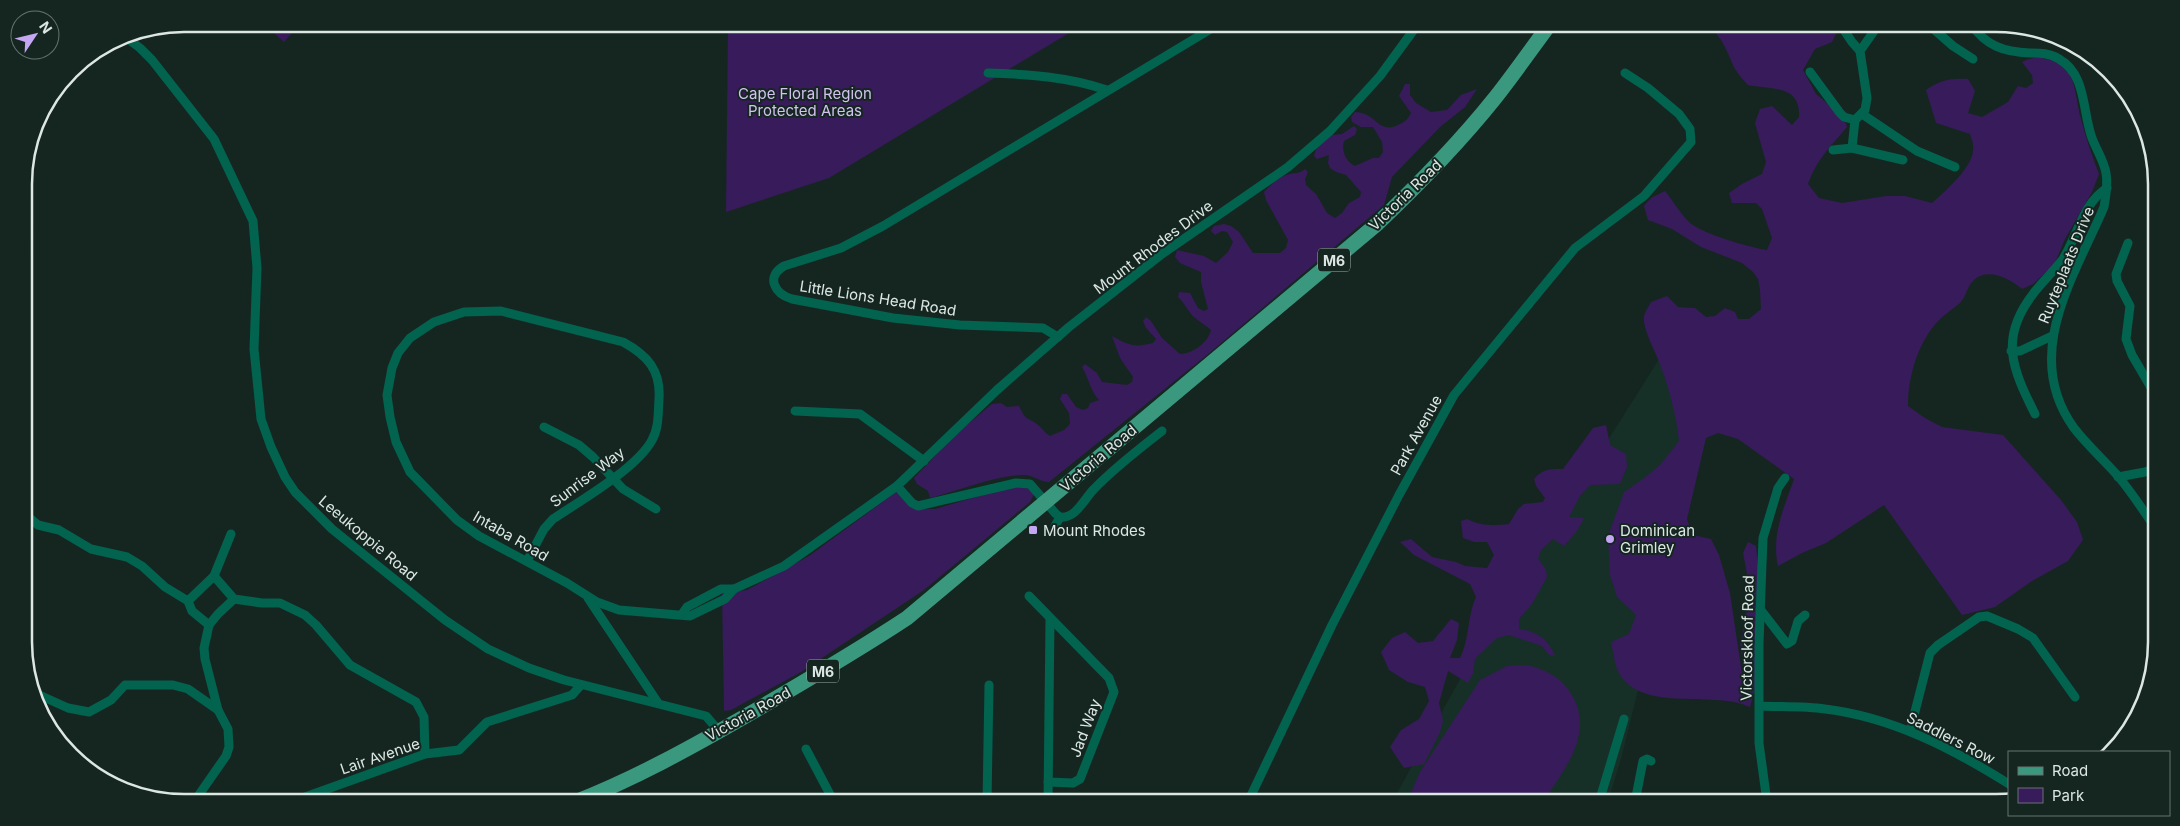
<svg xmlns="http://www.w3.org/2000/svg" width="2180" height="826" viewBox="0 0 2180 826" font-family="Inter,sans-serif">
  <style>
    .built { fill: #163028 }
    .green { fill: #381b5a }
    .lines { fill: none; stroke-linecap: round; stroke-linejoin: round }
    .street { stroke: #02634f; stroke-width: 9 }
    .primary { stroke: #3a987f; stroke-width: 15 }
    .poi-dot { fill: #c3a7f2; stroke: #152621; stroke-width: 2 }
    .labels { text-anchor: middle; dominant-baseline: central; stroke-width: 4; stroke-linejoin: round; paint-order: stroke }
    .shield { fill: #152621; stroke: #a0adaa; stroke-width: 1 }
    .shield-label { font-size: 14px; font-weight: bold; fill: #dce7e4 }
    .park-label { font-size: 15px; fill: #d2c2ef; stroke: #152621 }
    .street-label { font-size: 15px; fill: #dce7e4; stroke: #152621 }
    .poi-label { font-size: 15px; fill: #dce7e4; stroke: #152621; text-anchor: start }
    .rim { fill: none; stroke: #dce7e4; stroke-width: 2.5 }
  </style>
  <rect width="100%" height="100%" fill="#152621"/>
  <polygon class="built" points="1675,334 1699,441 1622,755 1608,802 1392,802 1484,636"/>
  <g class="green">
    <polygon points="264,24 294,24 297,27 284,42"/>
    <polygon points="728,24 1084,24 829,178 726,212"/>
    <path d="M1703 24H1834L1838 30 1832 42 1815 49 1803 70 1816 94 1844 117 1847 127C1831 146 1816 160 1808 184L1819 198 1842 203 1886 196H1905L1932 203C1945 191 1976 165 1973 146 1973 142 1971 138 1970 134L1936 123 1926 90C1940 80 1951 78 1968 79L1975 91 1968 113 1982 117 2008 102 2018 86 2026 88 2033 83 2032 75 2022 62C2031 57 2037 57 2047 59 2078 65 2074 95 2081 119 2086 138 2092 156 2099 174L2092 192 2065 239 2054 265 2033 284 2022 289C2010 279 1988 267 1974 280 1967 286 1966 297 1960 303 1953 309 1945 314 1939 320 1918 342 1908 376 1908 406L1925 418 1942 427 2003 435 2061 500 2077 522 2083 540 2068 561 2032 581 1995 607 1962 615 1884 505 1826 543 1802 553 1778 566C1771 535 1784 508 1794 479L1738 439 1718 433 1706 438 1687 519 1693 535 1711 539 1719 555 1730 593 1742 674 1743 661 1740 645 1748 604V579L1743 553 1748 542 1756 546 1759 576 1755 689 1750 707C1711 689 1637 715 1617 669 1614 661 1613 651 1611 642L1629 634 1636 615 1617 597 1610 575 1608 536 1624 492 1643 479 1660 465 1679 441C1676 416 1670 391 1661 367 1657 354 1642 329 1644 316 1645 312 1649 306 1651 302L1667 296 1678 307 1695 308 1706 317 1715 316 1725 308 1735 312 1738 319H1749L1761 309 1760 290 1758 279 1753 272 1742 263 1701 247 1672 229 1648 220 1644 206 1651 198 1665 191C1673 201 1680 213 1689 222 1700 233 1751 248 1767 250L1772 238 1762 209 1756 203H1732L1729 193 1742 184 1762 174 1766 162 1755 123 1760 109 1772 106 1792 125 1799 117C1801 84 1770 90 1748 85 1743 80 1739 75 1735 69 1727 53 1722 32 1703 24Z"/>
    <path d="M1405 84H1410V95L1416 103 1431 112 1447 110 1461 95 1477 89 1465 107 1440 127 1392 177 1384 205 1207 355 1049 482C1040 482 1033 475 1024 475 997 475 957 491 930 498L928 491 917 484 914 478 956 434 992 404 1001 403 1007 407 1019 406C1027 423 1027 416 1038 425 1043 429 1045 433 1050 436L1064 430 1070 424 1069 413 1060 399 1062 394H1067L1076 407 1083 410 1088 408 1090 403 1099 400C1090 391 1089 378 1082 367L1085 364 1097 373 1102 382 1127 385 1132 382 1133 377 1120 358 1112 336C1129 345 1133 348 1153 343L1156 339 1146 328 1143 321 1146 317 1151 321 1162 338 1180 354C1192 354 1208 343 1211 330 1205 325 1200 322 1194 317 1188 312 1185 303 1178 297L1179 292 1190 293 1198 308 1204 311 1208 309 1201 282V272L1180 263 1175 257 1177 250 1204 256 1216 263 1228 252 1233 242 1227 232 1222 231 1215 235 1211 231 1214 226 1224 224 1231 226 1239 232 1253 253H1280L1286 248 1288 240 1266 200 1264 192C1270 185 1278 178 1286 175 1293 172 1299 175 1305 169L1308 172 1305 179 1306 185 1316 194 1327 213 1335 218 1342 213 1349 203 1360 197 1361 192 1346 175 1336 172 1330 168 1328 163 1329 155 1317 159 1314 156 1316 149 1322 141 1332 135 1342 134 1354 126 1357 129 1355 135 1344 141C1341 151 1346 162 1355 166L1373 158H1379L1383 152 1382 142 1373 127H1361L1352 122 1351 117 1355 112C1378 113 1378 136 1400 124 1406 121 1408 119 1411 113L1399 96Z"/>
    <path d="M1606 425 1610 445 1626 454 1627 467 1620 484 1590 485 1580 496 1569 517 1584 518 1577 531 1564 546 1553 539 1541 550 1538 559 1546 569 1547 577 1532 604 1519 619V629C1537 631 1548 639 1555 656L1549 655 1542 646 1509 635 1497 638 1475 659 1473 673 1468 683 1448 671 1439 703 1443 720 1440 732 1424 764 1404 768 1390 747 1401 730 1419 719 1429 701 1425 687 1408 682 1389 670 1381 652 1392 638 1405 632 1418 643 1433 641 1451 619 1459 623 1457 640 1450 658H1460C1470 638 1467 616 1476 597L1470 584 1414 555 1400 542 1411 539 1432 557 1456 562 1465 566 1487 568 1494 555 1487 542H1474L1463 538 1461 521 1467 519C1481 526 1493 526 1509 524L1518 509 1524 504 1543 502 1545 498 1536 486 1534 479C1543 469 1549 469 1563 469L1593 428Z"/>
    <polygon points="1013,486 1027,486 1034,494 1030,502 924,590 801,672 731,710 724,711 722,594 747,590 809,556 896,492 914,508 935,509"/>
    <path d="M1528 665C1548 671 1563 678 1573 697 1594 735 1563 771 1543 802H1411L1410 795 1420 772 1480 680 1507 666Z"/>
  </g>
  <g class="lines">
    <g class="street">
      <polyline points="1840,24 1852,42 1860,51"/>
      <polyline points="1928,24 1953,46 1973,59"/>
      <path d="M1971 24C1986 46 2004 52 2030 53 2040 53 2050 53 2059 59 2087 75 2082 111 2092 138 2096 149 2104 161 2106 173 2108 184 2106 196 2104 207 2074 277 2021 355 2074 428 2087 445 2104 460 2118 476 2132 493 2144 511 2156 529"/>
      <polyline points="124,36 140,48 152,60 214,139 253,221 257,268 254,349 261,419 271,447 285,477 295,492 332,529 445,620 488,649 529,668 564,680 706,716 719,731"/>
      <polyline points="1810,72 1840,113 1844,117 1855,120"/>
      <path d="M988 73C1028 74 1068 77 1107 90"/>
      <polyline points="1862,114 1917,151 1955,167"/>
      <polyline points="1852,148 1855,120 1865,110 1867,98 1860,51 1879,24"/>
      <polyline points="1833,150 1852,148 1903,160"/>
      <polyline points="2128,243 2116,274 2117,281 2130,306 2126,339 2132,355 2156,396"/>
      <path d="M1058 337 1043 328 960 325 893 318 792 299C775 294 765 277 784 266L841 248 883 226 1219 24"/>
      <polyline points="2011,351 2020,351 2052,336"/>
      <polyline points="795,411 860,414 924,461"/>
      <path d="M2035 414C2012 368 1999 338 2033 294 2042 282 2054 271 2063 259 2078 235 2082 204 2107 188"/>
      <polyline points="544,427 579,445 593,457 623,489 656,509"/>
      <polyline points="2118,477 2145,472 2156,468"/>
      <path d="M897 486 912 503 918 506 1016 483 1030 484 1056 514 1060 517C1076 519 1084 499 1094 489 1114 468 1139 449 1162 431"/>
      <polyline points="26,515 38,525 59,530 91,549 127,557 142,566 165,587 188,601"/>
      <polyline points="1055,526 1060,517"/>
      <path d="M527 561 544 529 553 519C580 501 637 468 652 440 659 428 658 413 659 399 661 370 647 355 623 342L501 311 464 312 434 322 410 338 398 353 392 368 387 395 390 417 396 442 410 472 457 520 479 536 567 583 597 602 619 610 690 616 725 599 734 589 784 566 897 486 997 390 1069 327 1162 254 1288 167 1330 131 1380 76 1418 24"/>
      <polyline points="214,576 234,599 262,603 280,603 305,615 316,625 350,665 416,702 424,717 425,754"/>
      <polyline points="1029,596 1109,678 1114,692 1080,779 1073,783 1048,782"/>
      <polyline points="588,598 658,703"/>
      <polyline points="1760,609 1787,644 1792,641 1798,621 1805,615"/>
      <polyline points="682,614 687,607 721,589 734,589"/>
      <polyline points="209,625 218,614 234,599"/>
      <polyline points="37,694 68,708 89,712 111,700 125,685 173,685 188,689 218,710"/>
      <path d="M1760 706C1782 707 1804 706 1825 709 1892 717 1953 749 2009 784"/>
      <polyline points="1910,731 1930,653 1938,645 1979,617 1987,616 2018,629 2033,638 2075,697"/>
      <polyline points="806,749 834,802"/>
      <polyline points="196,799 226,756 229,747 228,729 218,710 205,659 204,648 209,625 192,611 188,601 214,576 231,534"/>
      <polyline points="183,802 196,799 200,802"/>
      <polyline points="291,802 425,754 459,750 487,722 572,695 581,685"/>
      <polyline points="987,802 989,685"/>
      <polyline points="1048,802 1050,619"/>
      <polyline points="1248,802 1332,625 1399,495 1454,395 1575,248 1644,196 1691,142 1690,129 1679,114 1648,88 1625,73"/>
      <polyline points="1599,802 1624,719"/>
      <polyline points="1635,802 1643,761 1647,759 1651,761"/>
      <polyline points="1767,802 1759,743 1759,643 1763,538 1778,488 1785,478"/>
    </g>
    <path class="primary" d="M575 802C634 779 690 748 744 717 799 685 854 653 907 618L1377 224C1419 184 1459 143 1495 98 1514 74 1532 48 1550 24"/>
  </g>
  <g class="poi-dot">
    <rect x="1028" y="525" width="10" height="10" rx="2.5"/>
    <circle cx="1610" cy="539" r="5"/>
  </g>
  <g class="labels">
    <g class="shield">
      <rect x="1318" y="248.5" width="32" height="23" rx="4"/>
      <rect x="807" y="659.5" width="32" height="23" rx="4"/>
    </g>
    <g class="shield-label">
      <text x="1334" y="260">M6</text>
      <text x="823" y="671">M6</text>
    </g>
    <g class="park-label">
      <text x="805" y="93">Cape Floral Region<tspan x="805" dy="17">Protected Areas</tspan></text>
    </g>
    <g class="street-label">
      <text transform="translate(1405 195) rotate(-44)">Victoria Road</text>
      <text transform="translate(1153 247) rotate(-37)">Mount Rhodes Drive</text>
      <text transform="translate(2066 265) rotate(-68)">Ruyteplaats Drive</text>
      <text transform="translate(878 298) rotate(9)">Little Lions Head Road</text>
      <text transform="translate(1416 435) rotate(-61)">Park Avenue</text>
      <text transform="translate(1098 458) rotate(-40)">Victoria Road</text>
      <text transform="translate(587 477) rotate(-37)">Sunrise Way</text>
      <text transform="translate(511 536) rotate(30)">Intaba Road</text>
      <text transform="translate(368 538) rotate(40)">Leeukoppie Road</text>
      <text transform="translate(1747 638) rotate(-89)">Victorskloof Road</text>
      <text transform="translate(748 714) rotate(-29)">Victoria Road</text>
      <text transform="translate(1085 728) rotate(-69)">Jad Way</text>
      <text transform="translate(1951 738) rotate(27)">Saddlers Row</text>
      <text transform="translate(380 756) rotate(-19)">Lair Avenue</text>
    </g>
    <g class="poi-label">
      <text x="1043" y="530">Mount Rhodes</text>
      <text x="1620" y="530">Dominican<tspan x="1620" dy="17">Grimley</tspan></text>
    </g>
  </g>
  <path d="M0 0H2180V826H0ZM184 32H1996A152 152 0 0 1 2148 184V642A152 152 0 0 1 1996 794H184A152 152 0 0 1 32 642V184A152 152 0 0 1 184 32Z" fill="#152621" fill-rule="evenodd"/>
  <path class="rim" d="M184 32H1996A152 152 0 0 1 2148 184V642A152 152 0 0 1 1996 794H184A152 152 0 0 1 32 642V184A152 152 0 0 1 184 32Z"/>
  <rect x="2008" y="751" width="162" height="65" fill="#152621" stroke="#65736f"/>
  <rect x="2018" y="767" width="25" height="8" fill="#3a987f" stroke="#65736f"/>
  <text x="2052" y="776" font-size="15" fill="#dce7e4">Road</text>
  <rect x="2018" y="788" width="25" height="15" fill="#381b5a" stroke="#65736f"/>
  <text x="2052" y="801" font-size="15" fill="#dce7e4">Park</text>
  <g transform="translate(35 35) rotate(55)"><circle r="24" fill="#152621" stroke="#65736f"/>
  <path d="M0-4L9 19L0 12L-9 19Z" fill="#c3a7f2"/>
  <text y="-8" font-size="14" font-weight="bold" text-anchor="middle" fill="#dce7e4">N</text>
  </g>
</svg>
